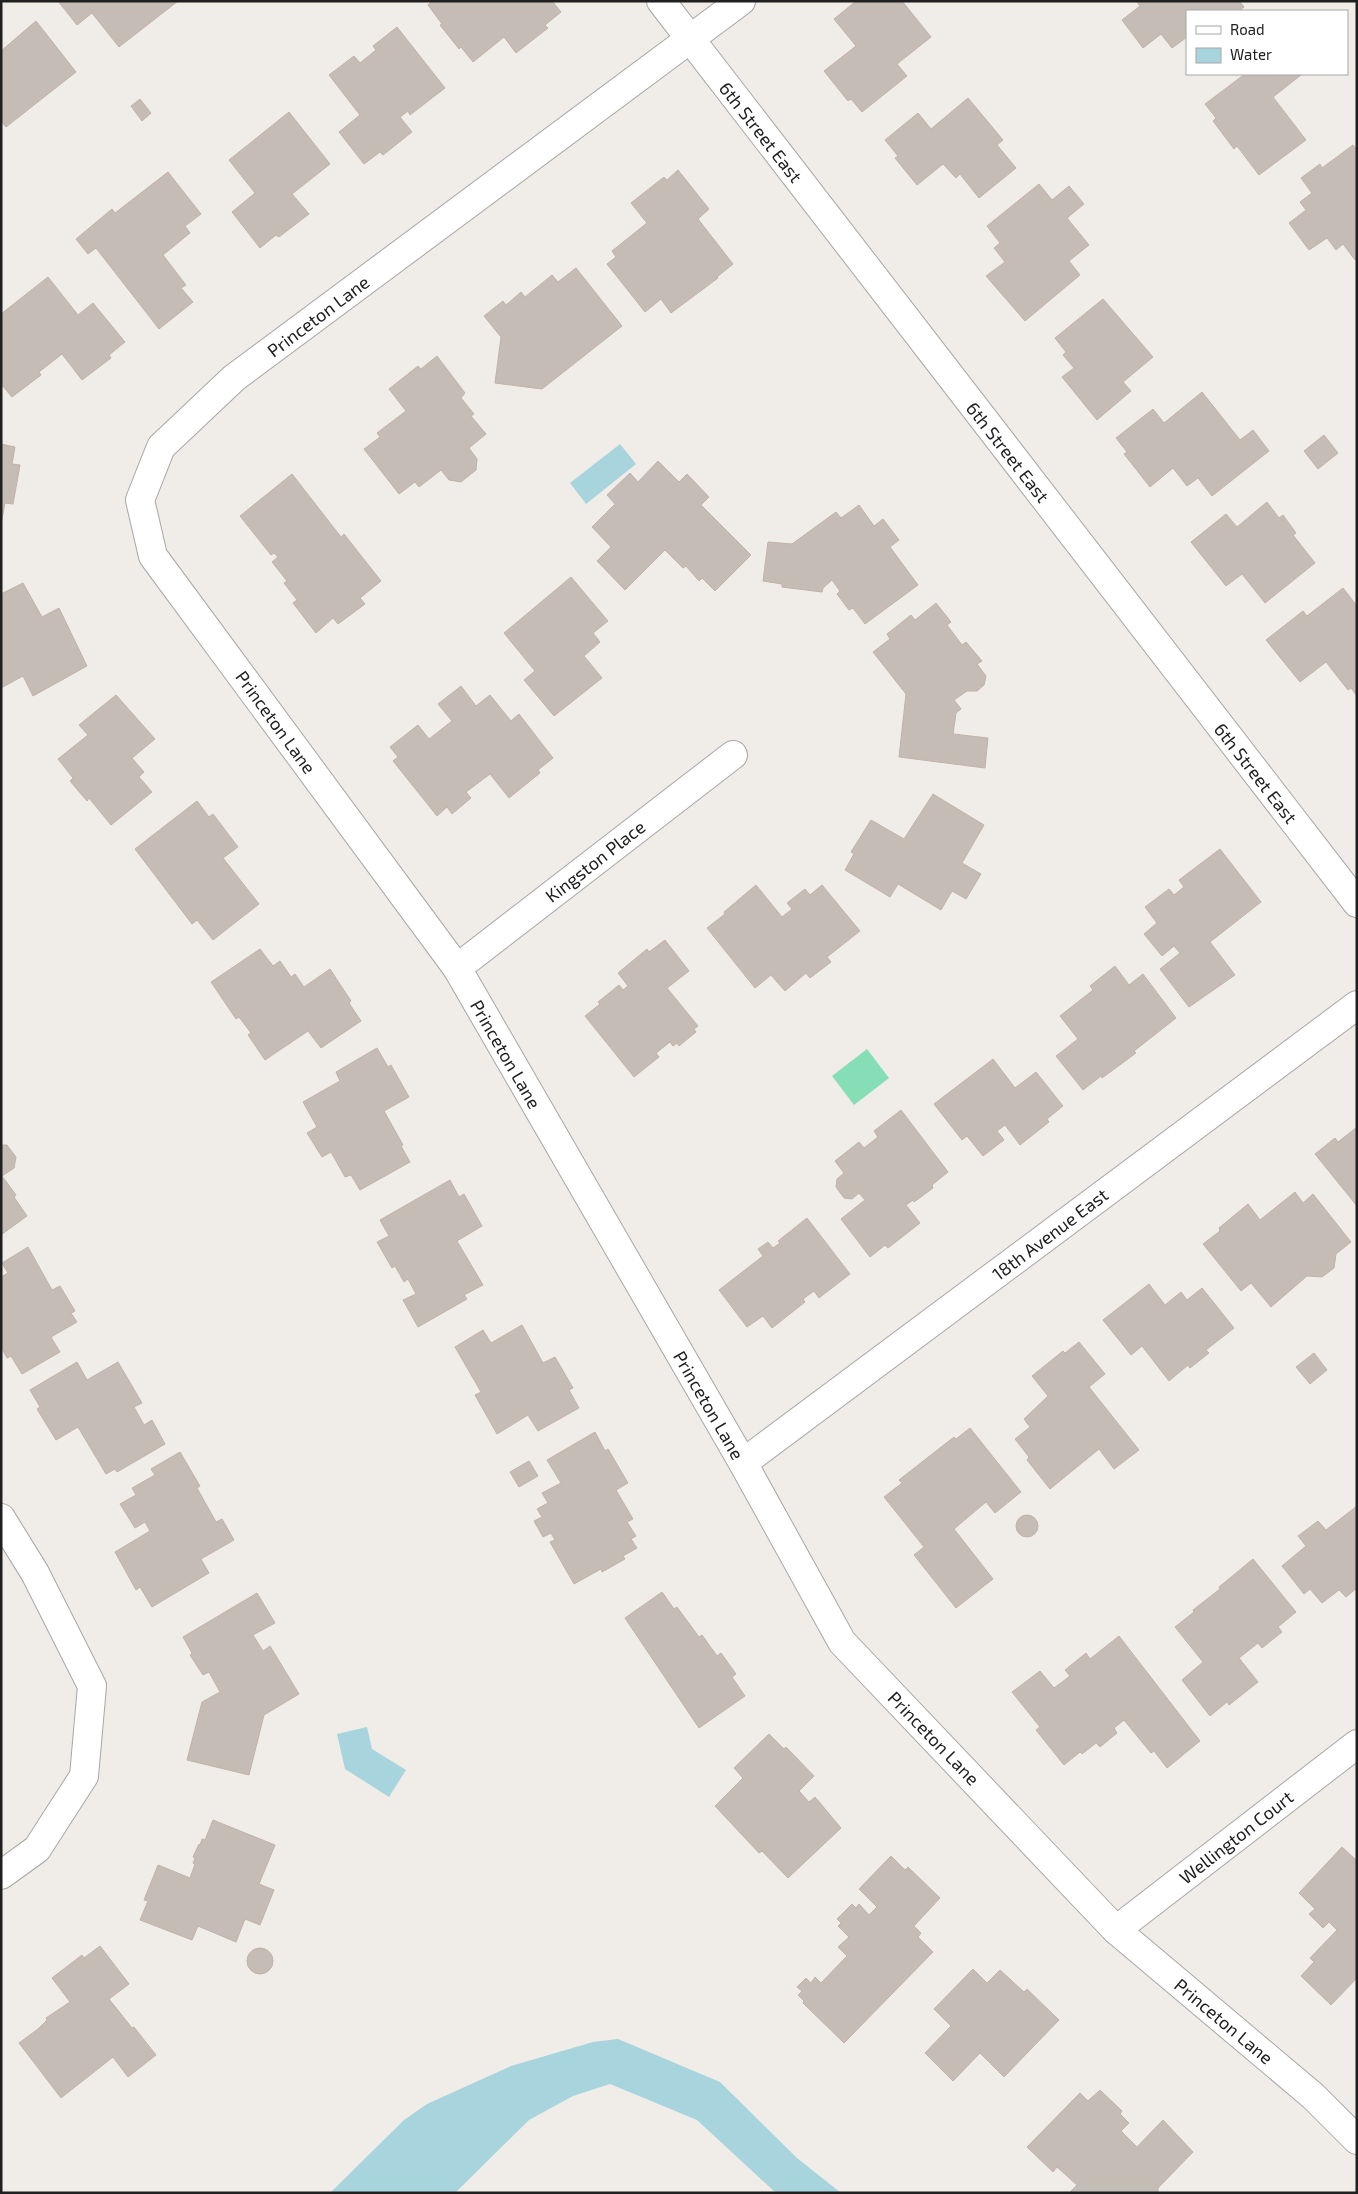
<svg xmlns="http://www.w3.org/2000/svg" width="1358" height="2194" viewBox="0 0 1358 2194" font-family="'Exo 2',sans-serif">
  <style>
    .pitch { fill: #86deb6 }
    .water { fill: #a8d5dd }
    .building { fill: #c5bcb6; stroke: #c2b2a9 }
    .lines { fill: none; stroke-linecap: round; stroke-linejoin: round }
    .minor-casing { stroke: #a7a7a7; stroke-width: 30 }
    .minor { stroke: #fff; stroke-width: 28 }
    .labels { text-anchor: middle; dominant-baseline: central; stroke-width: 4; stroke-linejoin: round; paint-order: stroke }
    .street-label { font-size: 18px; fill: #202020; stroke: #fff }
  </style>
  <rect width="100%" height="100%" fill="#f0ece7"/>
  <polygon class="pitch" points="867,1049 889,1078 854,1105 832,1076"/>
  <g class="water">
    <polygon points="620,444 636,464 586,504 570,483"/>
    <polygon points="367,1727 372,1749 406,1770 389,1797 345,1769 337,1734"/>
    <polygon points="618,2039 720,2082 797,2158 841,2193 776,2193 697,2120 610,2084 573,2096 529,2120 455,2193 330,2193 404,2120 427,2104 511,2066 593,2042"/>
  </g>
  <g class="building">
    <polygon points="58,1 178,1 119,47 92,13 77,25"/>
    <polygon points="432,1 552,1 561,12 545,25 548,28 516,53 504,37 473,62 461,47 459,49 440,25 442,24 428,5"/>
    <polygon points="856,1 902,1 931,37 897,64 907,76 862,112 851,99 848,101 824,71 856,46 834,19"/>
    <polygon points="1136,1 1239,1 1244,7 1239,11 1187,11 1187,37 1172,48 1161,34 1143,48 1122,20 1140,6"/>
    <polygon points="36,21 76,72 6,127 1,121 1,51"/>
    <polygon points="397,27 445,88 410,115 408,111 400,117 412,132 383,155 380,152 364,164 339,132 360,115 329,75 354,56 360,63 376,50 373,46"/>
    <polygon points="1245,74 1301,75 1273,97 1306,140 1259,175 1237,146 1234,149 1213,121 1216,118 1205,104"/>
    <polygon points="968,98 1003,140 997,145 1016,168 979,198 960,174 956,178 943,164 917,185 895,158 898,156 885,140 918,113 931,129"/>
    <polygon points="140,99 151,113 142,121 131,106"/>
    <polygon points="289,112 330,164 292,194 309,214 279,237 276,235 260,248 232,212 255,193 229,160"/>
    <polygon points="1353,145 1357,150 1357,259 1355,260 1343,244 1336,250 1327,238 1309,250 1289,223 1306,210 1300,202 1312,193 1301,178 1320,164 1322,168"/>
    <polygon points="678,170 709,209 698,219 733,264 717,277 718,278 671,313 661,299 645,312 607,264 616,257 612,251 647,223 631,203 664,177 667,180"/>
    <polygon points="168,172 201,214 185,226 190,233 163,255 186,285 181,288 193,302 159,329 96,248 88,254 76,239 112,209 115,213"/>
    <polygon points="1039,184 1052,200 1069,186 1084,204 1067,218 1089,245 1069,261 1080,275 1025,321 986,276 1005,262 994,248 1000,243 987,226"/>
    <polygon points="576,268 622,326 542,389 495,383 501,337 484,316 503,301 506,305 521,292 525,297 552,275 558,282"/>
    <polygon points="48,277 78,315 93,303 125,342 109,355 111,358 82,380 62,354 39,372 41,375 12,397 1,384 1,314"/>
    <polygon points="1103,299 1153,357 1123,382 1131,391 1097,420 1062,377 1074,368 1063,355 1066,352 1055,338"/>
    <polygon points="437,356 465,393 461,398 474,414 471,416 486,434 469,448 477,459 476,470 461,482 449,480 441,470 419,487 415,482 399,494 364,449 380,437 377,433 406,411 389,389 418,366 421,369"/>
    <polygon points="1202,392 1240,440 1253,430 1269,451 1212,496 1198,478 1187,486 1173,468 1150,487 1124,454 1127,452 1116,438 1153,409 1164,423"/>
    <polygon points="1324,435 1338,453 1318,469 1304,451"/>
    <polygon points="1,444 15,447 12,464 20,465 13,504 5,503 1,524"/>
    <polygon points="658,461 679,482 687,474 709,497 701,505 751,555 715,591 702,578 699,581 686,566 683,568 665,550 625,590 597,561 611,547 592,527 615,504 607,495 630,473 638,482"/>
    <polygon points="292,474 341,537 344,534 381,581 360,598 365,604 338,624 333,618 316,633 293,603 297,600 284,583 287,581 272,562 278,557 274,553 271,555 240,516"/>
    <polygon points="1267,502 1279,518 1283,515 1296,533 1293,535 1315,563 1265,603 1242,574 1226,586 1191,542 1226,514 1237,527"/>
    <polygon points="859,505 874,526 883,519 899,540 890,547 918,585 865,624 853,608 849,610 837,594 840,591 832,580 823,588 822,592 782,587 782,584 763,581 768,542 792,544 836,512 841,518"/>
    <polygon points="571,577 608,621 593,633 600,642 584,656 602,678 554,716 524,680 535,671 504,633"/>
    <polygon points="23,583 42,617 59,608 87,666 33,696 23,676 1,688 1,594"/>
    <polygon points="1343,588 1357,606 1357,696 1351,688 1348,690 1326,662 1300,682 1266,640 1303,611 1307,616"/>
    <polygon points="936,603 951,622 947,625 962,645 966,642 982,661 977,664 986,676 984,685 977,691 967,691 954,700 961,709 956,713 953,734 988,738 985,768 899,757 906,694 873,652 890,639 887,634 911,615 915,620"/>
    <polygon points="461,686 476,706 490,695 511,721 519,714 553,758 538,770 540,773 509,798 490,774 466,792 471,798 452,814 447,807 437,816 393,761 398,757 390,747 418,725 429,739 452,721 438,704"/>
    <polygon points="116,695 155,739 132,758 144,772 139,777 152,792 111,825 89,798 87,801 70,781 73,778 58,759 88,735 79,725"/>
    <polygon points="933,794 984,825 962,863 981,874 966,899 952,891 941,910 898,884 890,897 845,870 854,854 851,852 871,820 904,839"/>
    <polygon points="197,801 209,817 213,814 238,847 223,858 259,904 213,940 197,920 192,924 135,849"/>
    <polygon points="1220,849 1261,902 1210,942 1235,975 1189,1007 1160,969 1180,953 1174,946 1162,956 1144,934 1157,923 1145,907 1169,889 1174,895 1184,887 1179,880"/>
    <polygon points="756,885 782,917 792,909 787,903 805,889 810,895 822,885 860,931 827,957 831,962 810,978 806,973 785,991 771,975 755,988 707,928 725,914 724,912"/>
    <polygon points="665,940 689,971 667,988 698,1026 694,1029 696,1032 679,1046 677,1043 673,1046 670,1042 656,1053 659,1057 634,1077 585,1016 600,1004 598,1002 619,985 623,990 628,986 618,973 647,949 649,952"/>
    <polygon points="260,949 273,966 280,961 291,977 295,974 304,987 330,969 351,1001 349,1003 361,1021 321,1048 308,1031 265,1060 248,1035 251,1033 239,1017 236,1019 211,982"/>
    <polygon points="1115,966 1129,985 1143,974 1176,1018 1134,1051 1136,1053 1102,1078 1101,1076 1083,1090 1056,1056 1078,1039 1060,1016 1093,990 1090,986"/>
    <polygon points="377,1048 388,1067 391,1065 409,1097 384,1111 403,1145 401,1146 410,1162 360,1190 351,1175 345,1177 331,1152 322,1157 307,1133 317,1127 303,1102 340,1081 336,1072"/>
    <polygon points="993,1059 1015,1088 1036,1072 1063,1106 1047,1119 1049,1122 1020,1145 1005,1125 997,1131 1004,1140 983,1156 967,1136 962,1140 934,1104"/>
    <polygon points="901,1110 948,1172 932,1185 933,1188 914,1202 913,1200 906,1205 920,1223 888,1248 885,1245 870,1257 841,1219 865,1200 859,1193 852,1199 844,1198 836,1187 837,1179 844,1173 835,1161 859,1142 864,1148 878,1137 874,1131"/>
    <polygon points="1357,1127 1357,1206 1315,1154 1335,1138 1338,1142"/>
    <polygon points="1,1145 7,1145 16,1157 14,1168 2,1176 16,1195 14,1197 27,1216 1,1235"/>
    <polygon points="450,1180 459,1197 464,1194 482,1226 457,1241 483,1285 464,1295 467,1299 418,1327 403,1300 416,1294 408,1279 404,1282 395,1266 392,1268 377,1242 389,1236 380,1220"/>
    <polygon points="1295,1192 1303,1203 1313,1194 1351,1242 1336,1254 1334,1268 1322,1277 1307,1276 1271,1307 1251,1283 1241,1291 1203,1244 1220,1231 1219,1228 1248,1204 1260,1220"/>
    <polygon points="807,1218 850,1274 819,1298 814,1291 803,1299 805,1302 772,1328 763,1316 747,1327 719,1290 763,1256 758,1249 768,1242 773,1248 780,1243 778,1241"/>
    <polygon points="28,1247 52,1290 60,1286 75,1311 71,1313 77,1322 51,1337 60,1352 22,1374 11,1356 7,1358 1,1347 1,1277 8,1273 2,1263"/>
    <polygon points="1149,1284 1165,1305 1181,1292 1187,1300 1202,1288 1234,1328 1206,1350 1209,1353 1190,1368 1188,1365 1169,1381 1142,1346 1131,1355 1103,1320"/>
    <polygon points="522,1325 543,1363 555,1357 573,1388 569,1390 579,1408 538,1431 528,1415 497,1434 475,1395 481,1392 455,1347 483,1330 491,1343"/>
    <polygon points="1079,1342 1105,1374 1089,1387 1139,1450 1114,1469 1099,1449 1050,1489 1027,1460 1029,1457 1015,1439 1030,1427 1024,1419 1048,1396 1032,1376 1063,1351 1065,1353"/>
    <polygon points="1314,1353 1327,1370 1310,1384 1296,1367"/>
    <polygon points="77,1362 87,1380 118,1362 142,1403 134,1407 144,1425 152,1420 165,1444 117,1472 115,1469 106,1474 78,1427 56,1440 37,1409 40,1407 30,1390"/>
    <polygon points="970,1428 1021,1492 995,1513 986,1502 954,1529 993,1579 956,1608 914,1555 924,1547 884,1497 902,1483 899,1480 954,1437 956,1439"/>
    <polygon points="595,1432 605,1451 608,1449 628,1483 616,1490 633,1519 627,1522 636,1536 631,1539 637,1548 623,1556 625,1559 602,1572 601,1569 574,1584 550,1542 555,1540 551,1533 543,1537 534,1521 542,1517 537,1509 548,1503 542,1493 561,1483 547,1460"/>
    <polygon points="180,1452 200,1486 197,1488 216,1522 222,1519 234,1540 201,1559 209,1573 152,1607 140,1587 136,1590 115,1552 150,1531 145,1522 135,1528 120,1504 136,1495 132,1488 155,1475 151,1469"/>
    <polygon points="529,1461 538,1476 519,1487 510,1472"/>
    <polygon points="1357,1506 1357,1588 1346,1597 1339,1590 1322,1603 1310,1589 1304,1594 1282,1566 1306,1546 1298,1536 1318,1521 1326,1530"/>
    <circle cx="1027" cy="1526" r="11"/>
    <polygon points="1253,1559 1296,1612 1278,1627 1282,1632 1262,1648 1258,1643 1239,1658 1258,1682 1229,1705 1227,1702 1210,1716 1182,1680 1203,1662 1175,1627 1194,1612 1193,1610 1220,1589 1219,1587"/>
    <polygon points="662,1592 674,1609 677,1607 699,1637 702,1635 717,1656 721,1653 736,1674 732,1677 745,1696 699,1728 625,1618"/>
    <polygon points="257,1593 275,1623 253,1635 263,1651 270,1646 299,1694 264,1715 249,1775 187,1760 202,1702 220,1692 209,1672 203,1675 190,1655 192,1653 183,1637"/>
    <polygon points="1119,1636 1200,1741 1167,1768 1154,1751 1151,1753 1124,1720 1114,1728 1117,1733 1100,1747 1096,1743 1082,1754 1080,1752 1064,1765 1036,1730 1040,1727 1012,1692 1040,1671 1054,1688 1070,1676 1065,1670 1086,1653 1090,1659"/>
    <polygon points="769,1734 784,1749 786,1747 814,1776 799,1791 809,1802 815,1797 841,1828 788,1878 762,1851 759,1853 715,1806 743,1778 734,1768"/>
    <polygon points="213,1820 275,1845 259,1884 274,1890 260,1925 245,1919 236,1942 198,1926 192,1940 140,1920 148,1901 144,1900 158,1865 190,1878 195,1864 193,1863 195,1858 193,1857 199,1844 200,1845 202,1839 205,1840"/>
    <polygon points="1342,1847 1357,1861 1357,1978 1331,2005 1301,1976 1314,1962 1310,1958 1337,1930 1329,1922 1323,1928 1309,1914 1315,1909 1299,1893"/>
    <polygon points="891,1856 905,1870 908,1867 940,1898 914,1926 921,1933 918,1937 933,1952 844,2043 803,2003 804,2001 798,1995 802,1991 797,1987 806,1978 811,1983 815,1977 821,1983 847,1956 838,1947 849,1937 838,1926 841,1923 837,1919 852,1904 856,1908 859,1904 869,1915 877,1907 859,1889"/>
    <polygon points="100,1946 129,1984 109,1999 132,2028 134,2027 156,2055 128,2077 113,2057 61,2098 19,2043 38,2029 47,2020 46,2018 70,2002 52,1978 82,1955 84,1958"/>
    <circle cx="260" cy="1961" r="13"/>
    <polygon points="973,1969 987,1983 1000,1970 1024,1992 1027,1989 1059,2020 1004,2077 980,2053 953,2081 925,2053 951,2026 934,2009"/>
    <polygon points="1100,2090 1122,2111 1120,2114 1129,2123 1121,2131 1137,2147 1163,2120 1193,2152 1158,2188 1158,2193 1069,2193 1077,2185 1057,2167 1053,2172 1027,2147 1080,2093 1088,2101"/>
  </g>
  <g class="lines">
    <g class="minor-casing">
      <g id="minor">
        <polyline points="661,1 1357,903"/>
        <polyline points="741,1 234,378 161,447 140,500 153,556 457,968 743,1463 842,1642 1116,1930 1313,2096 1357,2140"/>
        <polyline points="457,968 733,755"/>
        <polyline points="743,1463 1357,1005"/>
        <polyline points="1,1518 35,1573 92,1686 84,1776 37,1849 1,1875"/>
        <polyline points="1116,1930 1357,1744"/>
      </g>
    </g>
    <use href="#minor" class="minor"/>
  </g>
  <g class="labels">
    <g class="street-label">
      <text transform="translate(761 132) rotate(52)">6th Street East</text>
      <text transform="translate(318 316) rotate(-37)">Princeton Lane</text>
      <text transform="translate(1008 452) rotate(52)">6th Street East</text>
      <text transform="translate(276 722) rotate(54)">Princeton Lane</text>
      <text transform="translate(1256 773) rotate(52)">6th Street East</text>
      <text transform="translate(595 861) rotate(-38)">Kingston Place</text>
      <text transform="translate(506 1054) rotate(60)">Princeton Lane</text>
      <text transform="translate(1050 1234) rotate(-37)">18th Avenue East</text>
      <text transform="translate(709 1405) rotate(60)">Princeton Lane</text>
      <text transform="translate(934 1738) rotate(46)">Princeton Lane</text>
      <text transform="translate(1236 1837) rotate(-38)">Wellington Court</text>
      <text transform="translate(1224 2021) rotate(40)">Princeton Lane</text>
    </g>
  </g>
  <rect width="1358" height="2194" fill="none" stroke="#202020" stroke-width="5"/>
  <rect x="1186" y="10" width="162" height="65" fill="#ffffff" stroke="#a6a6a6"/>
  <rect x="1196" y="26" width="25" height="8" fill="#ffffff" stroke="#a6a6a6"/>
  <text x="1230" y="35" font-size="15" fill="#202020">Road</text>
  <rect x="1196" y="48" width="25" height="15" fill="#a8d5dd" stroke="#a6a6a6"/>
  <text x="1230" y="60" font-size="15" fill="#202020">Water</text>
</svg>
